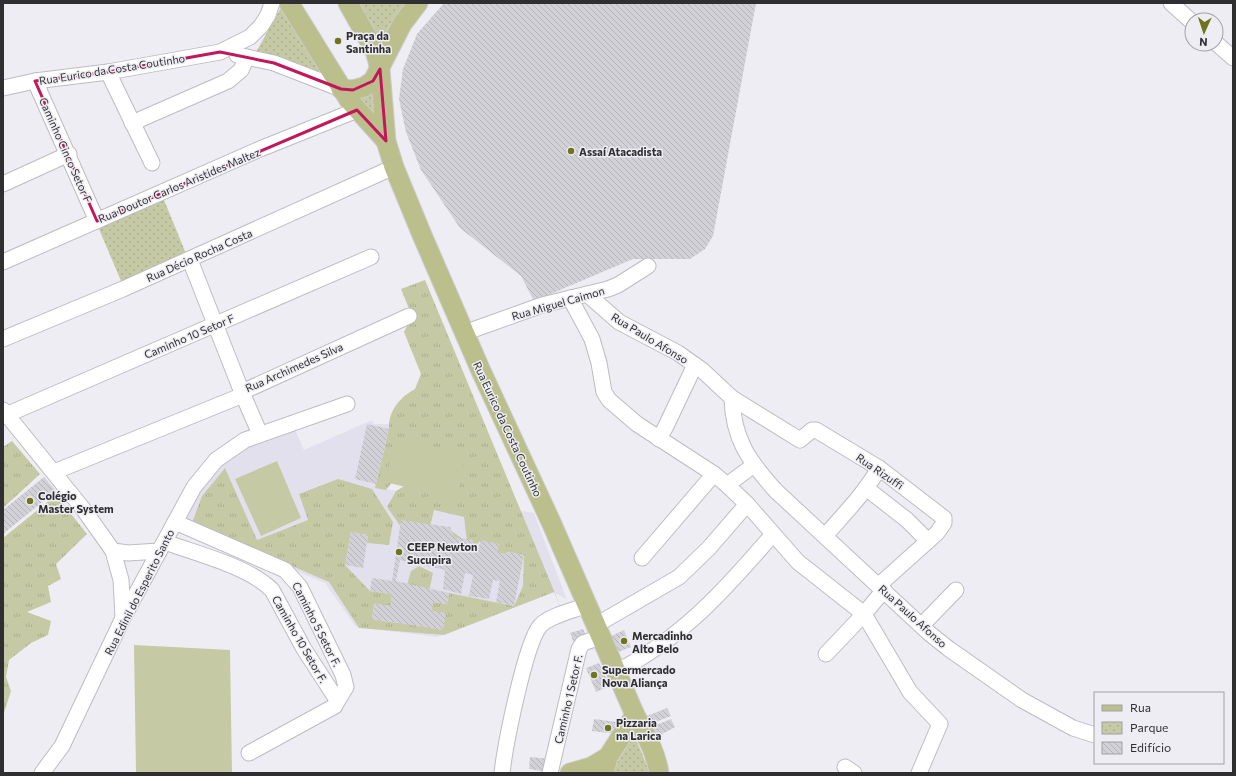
<svg xmlns="http://www.w3.org/2000/svg" width="1236" height="776" viewBox="0 0 1236 776" font-family="Commissioner,sans-serif">
  <style>
    .built { fill: #e3e0ee }
    .grass { fill: url(#grass-tufts) }
    .park { fill: url(#park-dots) }
    .pitch { fill: #c5caa5 }
    .building { fill: url(#building-back-hatch) }
    .lines { fill: none; stroke-linecap: round; stroke-linejoin: round }
    .minor-casing { stroke: #bdbcc2; stroke-width: 17 }
    .major-casing { stroke: #cdcdce; stroke-width: 21 }
    .minor { stroke: #fff; stroke-width: 15 }
    .major { stroke: #bbbf8c; stroke-width: 19 }
    .marked { fill: none; stroke: #c2185b; stroke-width: 3; stroke-linejoin: round }
    .poi-dot { fill: #6f751e; stroke: #efedf4; stroke-width: 1.5 }
    .labels { text-anchor: middle; dominant-baseline: central; stroke-width: 3; stroke-linejoin: round; paint-order: stroke }
    .poi-label { font-size: 11px; font-weight: bold; fill: #2f2f31; stroke: #efedf4; text-anchor: start }
    .street-label { font-size: 11px; fill: #2f2f31; stroke: #efedf4 }
  </style>
  <defs>
    <pattern id="grass-tufts" width="24" height="20" patternUnits="userSpaceOnUse"><rect width="24" height="20" fill="#c5caa5"/><path d="M3 7l-1-3M5 7V3M7 7l1-3M15 17l-1-3M17 17v-4M19 17l1-3" fill="none" stroke="#aaae8e"/></pattern>
    <pattern id="park-dots" width="8" height="8" patternUnits="userSpaceOnUse"><rect width="8" height="8" fill="#c5caa5"/><path d="M2 2h.1M6 6h.1" fill="none" stroke="#aaae8e" stroke-width="1.8" stroke-linecap="round"/></pattern>
    <pattern id="building-back-hatch" width="6" height="6" patternUnits="userSpaceOnUse"><rect width="6" height="6" fill="#d2d1d7"/><path d="M-1 5l2 2M0 0l6 6M5-1l2 2" fill="none" stroke="#b5b4b9"/></pattern>
  </defs>
  <rect width="100%" height="100%" fill="#efedf4"/>
  <polygon class="built" points="372,420 374,424 395,424 380,488 534,513 567,600 554,592 437,637 356,627 325,583 182,524 199,488 221,463 261,434 292,423 304,450"/>
  <g class="grass">
    <path d="M425 280 562 610 554 592 444 635 359 628 329 582 192 523 202 496 225 468 257 540 308 520 299 494 338 479 372 489 393 522 389 545 367 543 368 535 351 532 345 565 370 591 392 594 391 606 374 604 372 619 396 623 411 571 419 566 433 573 427 601 447 604 449 593 514 606 523 586 524 555 508 552 501 557 497 552 498 544 480 541 451 570 450 530 467 542 464 517 434 510 430 527H401L387 507 396 491 409 483 398 475 386 490 375 488 389 429C388 411 400 397 415 389L421 374 404 332 412 316 401 289Z"/>
    <polygon points="12,441 40,474 3,508 3,447"/>
    <polygon points="56,495 87,534 56,564 61,579 48,586 51,602 27,612 51,621 48,635 31,643 9,660 6,677 11,691 3,716 3,538"/>
  </g>
  <g class="park">
    <polygon points="354,3 409,3 380,48"/>
    <polygon points="283,4 324,73 256,52"/>
    <polygon points="375,89 375,115 354,95"/>
    <polygon points="162,195 189,261 124,288 96,222"/>
    <polygon points="634,734 650,773 611,773"/>
  </g>
  <g class="pitch">
    <polygon points="396,439 466,456 456,499 385,482"/>
    <polygon points="277,461 301,518 261,536 235,479"/>
    <polygon points="134,645 230,650 232,773 136,773"/>
  </g>
  <g class="building">
    <polygon points="444,3 756,3 713,236 705,249 690,259 633,259 534,301 521,276 460,228 421,170 406,132 399,99 403,69 417,34"/>
    <polygon points="367,424 389,429 376,484 355,479"/>
    <polygon points="44,477 56,491 3,534 3,510"/>
    <polygon points="401,520 450,527 454,537 473,540 472,547 479,548 480,540 499,544 497,552 506,554 508,552 524,555 514,606 496,602 500,581 493,580 489,599 469,596 473,575 465,573 461,594 443,589 445,570 400,560 396,581 449,593 447,604 433,602 432,611 446,613 443,630 372,619 374,604 391,606 392,594 370,591 372,578 392,581"/>
    <polygon points="351,532 368,535 363,568 345,565"/>
    <polygon points="583,629 587,638 574,643 570,633"/>
    <polygon points="624,630 631,647 616,653 609,637"/>
    <polygon points="599,663 610,686 596,692 586,668"/>
    <polygon points="667,708 671,716 651,724 647,716"/>
    <polygon points="594,719 617,722 616,734 592,731"/>
    <polygon points="671,719 675,727 657,737 651,727"/>
    <polygon points="530,757 550,759 549,772 529,769"/>
  </g>
  <g class="lines">
    <g class="minor-casing">
      <g id="minor">
        <polyline points="1171,3 1192,22"/>
        <polyline points="1216,43 1233,58"/>
        <polyline points="237,55 274,63 341,89"/>
        <polyline points="108,72 152,163"/>
        <polyline points="35,81 97,221"/>
        <polyline points="3,88 35,81 108,72 220,52 250,37 261,26 268,15 272,3"/>
        <polyline points="132,123 228,81 241,70 247,57"/>
        <polyline points="3,184 69,154"/>
        <polyline points="190,260 243,395 260,434"/>
        <polyline points="3,262 260,149 357,110"/>
        <path d="M587 294 619 322 678 353 702 370 732 398C733 439 749 461 776 491L929 633 949 649 1022 700 1073 728 1095 735"/>
        <polyline points="570,298 592,339 599,363 604,392 609,400 637,424 714,474 727,485 747,504 798,562 864,614 910,692 940,724 919,773"/>
        <polyline points="464,333 542,305 608,289 618,285 648,266"/>
        <polyline points="3,339 123,289 394,167"/>
        <polyline points="242,392 409,316"/>
        <polyline points="732,398 800,440 812,430 816,430 879,468 944,518 944,523 937,533 879,585"/>
        <polyline points="3,410 84,510 113,551 121,580 123,617"/>
        <polyline points="6,415 371,257"/>
        <polyline points="659,439 666,426 695,365"/>
        <polyline points="54,472 243,395"/>
        <polyline points="727,485 754,465"/>
        <polyline points="866,488 907,520 928,541"/>
        <polyline points="175,522 285,570 300,587 343,675 346,687 337,702"/>
        <path d="M825 536C844 514 865 493 879 468"/>
        <path d="M165 542C197 554 248 566 272 590L304 649 337 700 335 706 249 753"/>
        <polyline points="113,551 128,553 159,551"/>
        <polyline points="642,558 714,474"/>
        <polyline points="596,625 679,577 709,548 747,504"/>
        <polyline points="922,625 956,590"/>
        <polyline points="826,654 864,614 884,590"/>
        <path d="M616 672C682 638 725 590 773 534"/>
        <polyline points="845,767 854,773"/>
        <polyline points="42,773 62,746 123,618 194,487 216,460 245,440 347,404"/>
        <path d="M502 773C505 746 525 644 540 626 550 615 573 611 587 605"/>
        <polyline points="550,773 579,649 583,643 601,637"/>
      </g>
    </g>
    <g class="major-casing">
      <g id="major">
        <polyline points="289,3 349,100 386,141"/>
        <path d="M348 3 375 51 380 69 386 141 394 167 422 235 481 371 551 522 635 715C645 733 656 752 659 773"/>
        <polyline points="341,89 353,90 364,87 373,81 402,24 418,3"/>
        <polyline points="570,773 591,767 608,757"/>
        <polyline points="604,773 608,757 635,715"/>
      </g>
    </g>
    <use href="#minor" class="minor"/>
    <use href="#major" class="major"/>
  </g>
  <path class="marked" d="M220 52 274 63 341 89 353 90 373 81 380 69 386 141 357 110 97 221 35 81 108 72Z"/>
  <g class="poi-dot">
    <circle cx="338" cy="41" r="4"/>
    <circle cx="571" cy="151" r="4"/>
    <circle cx="30" cy="501" r="4"/>
    <circle cx="399" cy="552" r="4"/>
    <circle cx="624" cy="641" r="4"/>
    <circle cx="594" cy="675" r="4"/>
    <circle cx="608" cy="728" r="4"/>
  </g>
  <g class="labels">
    <g class="poi-label">
      <text x="346" y="35">Praça da<tspan x="346" dy="13">Santinha</tspan></text>
      <text x="579" y="151">Assaí Atacadista</text>
      <text x="38" y="495">Colégio<tspan x="38" dy="13">Master System</tspan></text>
      <text x="407" y="546">CEEP Newton<tspan x="407" dy="13">Sucupira</tspan></text>
      <text x="632" y="635">Mercadinho<tspan x="632" dy="13">Alto Belo</tspan></text>
      <text x="602" y="669">Supermercado<tspan x="602" dy="13">Nova Aliança</tspan></text>
      <text x="616" y="722">Pizzaria<tspan x="616" dy="13">na Larica</tspan></text>
    </g>
    <g class="street-label">
      <text transform="translate(112 69) rotate(-9)">Rua Eurico da Costa Coutinho</text>
      <text transform="translate(66 150) rotate(66)">Caminho Cinco Setor F</text>
      <text transform="translate(179 185) rotate(-23)">Rua Doutor Carlos Aristides Maltez</text>
      <text transform="translate(199 255) rotate(-24)">Rua Décio Rocha Costa</text>
      <text transform="translate(558 303) rotate(-16)">Rua Miguel Caimon</text>
      <text transform="translate(189 336) rotate(-23)">Caminho 10 Setor F</text>
      <text transform="translate(650 338) rotate(31)">Rua Paulo Afonso</text>
      <text transform="translate(294 367) rotate(-24)">Rua Archimedes Silva</text>
      <text transform="translate(508 429) rotate(65)">Rua Eurico da Costa Coutinho</text>
      <text transform="translate(880 471) rotate(34)">Rua Rizuffi</text>
      <text transform="translate(139 592) rotate(-63)">Rua Edinil do Esperito Santo</text>
      <text transform="translate(913 616) rotate(42)">Rua Paulo Afonso</text>
      <text transform="translate(317 624) rotate(63)">Caminho 5 Setor F.</text>
      <text transform="translate(300 639) rotate(60)">Caminho 10 Setor F.</text>
      <text transform="translate(568 699) rotate(-77)">Caminho 1 Setor F.</text>
    </g>
  </g>
  <rect width="1236" height="776" fill="none" stroke="#2f2f31" stroke-width="8"/>
  <rect x="1094" y="692" width="130" height="72" fill="#efedf4" stroke="#a2a1a6"/>
  <rect x="1102" y="705" width="20" height="6" fill="#bbbf8c" stroke="#a2a1a6"/>
  <text x="1130" y="712" font-size="12" fill="#2f2f31">Rua</text>
  <rect x="1102" y="722" width="20" height="12" fill="url(#park-dots)" stroke="#a2a1a6"/>
  <text x="1130" y="732" font-size="12" fill="#2f2f31">Parque</text>
  <rect x="1102" y="742" width="20" height="12" fill="url(#building-back-hatch)" stroke="#a2a1a6"/>
  <text x="1130" y="752" font-size="12" fill="#2f2f31">Edifício</text>
  <g transform="translate(1204 32) rotate(183)"><circle r="19" fill="#efedf4" stroke="#a2a1a6"/>
  <path d="M0-3L7 15L0 10L-7 15Z" fill="#6f751e"/>
  <text y="-6" font-size="11" font-weight="bold" text-anchor="middle" fill="#2f2f31">N</text>
  </g>
</svg>
